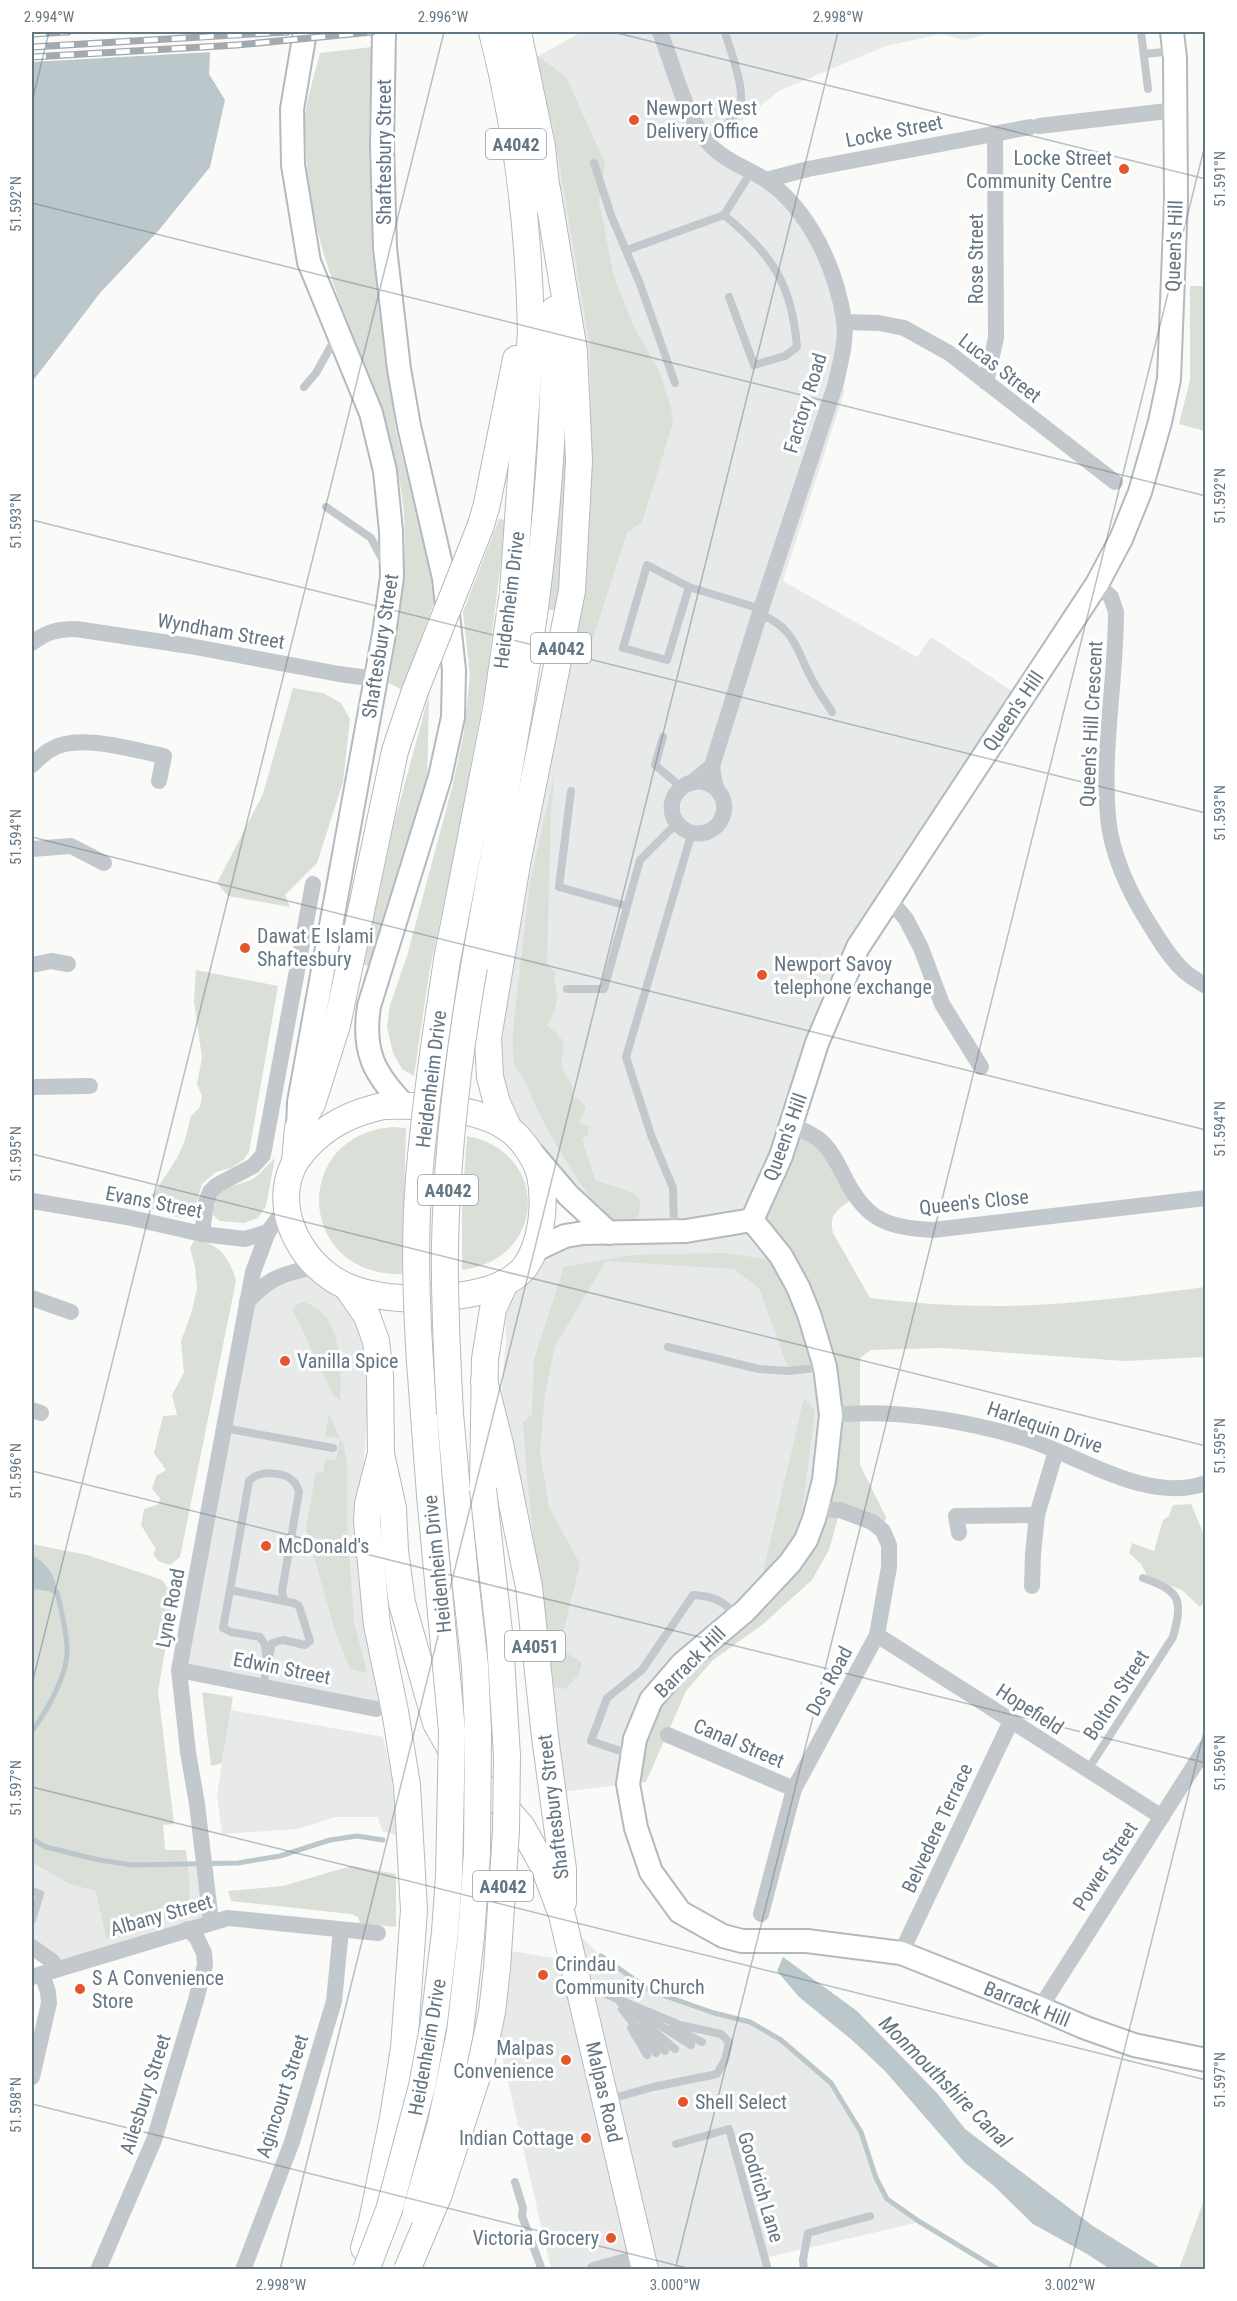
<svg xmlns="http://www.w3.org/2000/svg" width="1237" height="2301" viewBox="0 0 1237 2301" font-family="'Roboto Condensed',sans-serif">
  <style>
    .built { fill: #e8e9e9 }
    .green { fill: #dadfd7 }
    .water { fill: #bbc7cb }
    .pier { fill: #fafaf8 }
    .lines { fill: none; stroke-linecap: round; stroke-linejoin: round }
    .stream { stroke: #bbc7cb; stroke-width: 5 }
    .secondary-casing { stroke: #b3babf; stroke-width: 26 }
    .primary-casing { stroke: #b5babe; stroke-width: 28 }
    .lane { stroke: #c3c8cc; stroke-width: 8 }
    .street { stroke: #c3c8cc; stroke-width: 16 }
    .secondary { stroke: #fff; stroke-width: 22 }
    .primary { stroke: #fff; stroke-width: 26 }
    .rail-casing { stroke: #a2aab0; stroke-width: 7 }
    .rail { stroke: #fff; stroke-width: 4.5; stroke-dasharray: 14; stroke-linecap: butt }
    .primary-bridge-casing { stroke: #b5babe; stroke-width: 28; stroke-linecap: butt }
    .primary-bridge { stroke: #fff; stroke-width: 26 }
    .ticks { fill: none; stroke: #657683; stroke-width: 1.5; stroke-opacity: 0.45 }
    .poi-dot { fill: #e4572e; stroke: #fff; stroke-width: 2 }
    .labels { text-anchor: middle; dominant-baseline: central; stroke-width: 6; stroke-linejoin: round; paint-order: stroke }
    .shield { fill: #fff; stroke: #939fa8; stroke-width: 1.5 }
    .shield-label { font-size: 18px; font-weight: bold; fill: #657683 }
    .poi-label { font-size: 20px; fill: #657683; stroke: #fff; text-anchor: start }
    .street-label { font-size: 20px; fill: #657683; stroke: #fff }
    .water-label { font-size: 21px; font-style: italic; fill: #60757c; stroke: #fff }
    .neatline { fill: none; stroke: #657683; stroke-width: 2 }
    .ticks-label { font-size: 15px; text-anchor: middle; fill: #657683 }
  </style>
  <rect width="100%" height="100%" fill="#fafaf8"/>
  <g class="built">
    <polygon points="582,32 995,32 964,40 941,34 886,46 779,91 726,133 708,142 766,180 815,236 844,322 836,383 845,390 783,581 917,657 931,637 1022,698 889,899 792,1125 781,1256 831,1415 806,1540 716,1634 628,1784 553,1793 501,1400 506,1340 505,1283 535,1250 608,1233 525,1145 490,1077 579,461 542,147 538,56"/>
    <polygon points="286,1271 330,1276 367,1338 369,1390 360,1520 395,1711 179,1670 249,1300"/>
    <polygon points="231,1710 383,1737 392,1775 396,1835 382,1831 378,1817 335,1817 298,1829 222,1834 217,1795"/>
    <polygon points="32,1839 180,1863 205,1862 211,1922 126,1947 52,1961 32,1947"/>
    <polygon points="562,1918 601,1956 651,1991 713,2013 750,2022 781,2040 831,2083 861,2132 876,2178 887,2199 920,2222 765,2258 768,2269 551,2269 492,2012 499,1949 573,1961"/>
  </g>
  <g class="green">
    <path d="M372 47 369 136 372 249 396 431 437 595 402 690 389 683C398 617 413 546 399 479 377 367 309 267 306 151 306 139 304 126 305 115 308 94 315 73 320 53Z"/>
    <polygon points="538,56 566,77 605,163 599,201 614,277 635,329 660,373 671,408 673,423 642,522 627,532 588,654 575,656 567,653 582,552 591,433 590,347 553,126 532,58"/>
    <polygon points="1190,286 1205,286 1205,431 1179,424 1190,380"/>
    <polygon points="568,396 572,417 560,610 548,610"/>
    <polygon points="499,519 506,520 486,683 459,830 429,974 414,1076 402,1069 393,1053 387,1027 390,1005 407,956 453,784 464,732 470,675 463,612"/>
    <polygon points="293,688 323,693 341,703 350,719 343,782 317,863 285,895 290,907 228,896 217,883 263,794"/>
    <polygon points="429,695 427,787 371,968 364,964 393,827"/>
    <path d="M555 772 551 808 547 962 556 974 554 980C560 998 556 1009 547 1025 552 1030 561 1036 563 1042 566 1050 560 1057 562 1066 564 1078 575 1077 572 1096L580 1100 586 1108 579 1122 589 1127 588 1135 582 1139 595 1180C605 1185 637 1189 640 1201 641 1205 639 1212 638 1216L633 1221H608C575 1179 545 1131 525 1081 523 1076 517 1072 515 1066 512 1054 513 1041 513 1029L530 882Z"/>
    <polygon points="196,970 278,986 249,1152 243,1160 231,1168 216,1172 202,1184 192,1218 180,1218 140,1205 155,1192 177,1158 184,1143 191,1116 200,1107 202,1096 197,1084 202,1058 194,1001"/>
    <path d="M792 1125 807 1132 854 1197C840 1209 828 1213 833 1233L870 1298C912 1303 952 1306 994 1306 1064 1306 1137 1296 1205 1287V1357L1124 1361 943 1348 871 1350 860 1358V1465L886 1517 883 1531 840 1510 829 1550 812 1580 762 1625 713 1660 686 1691 646 1782 628 1784 651 1700 790 1563 824 1480 819 1347 752 1220Z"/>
    <path d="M393 1127 406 1128 402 1274C297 1277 289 1135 393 1127Z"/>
    <path d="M467 1136C551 1152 547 1260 462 1270V1207Z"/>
    <path d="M275 1158 266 1206 258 1218 244 1223 220 1221 213 1215C210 1181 235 1190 254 1178 262 1172 268 1164 275 1158Z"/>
    <path d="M194 1241C219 1241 230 1259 236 1281L180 1557 170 1565 158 1561 153 1554 156 1549 141 1525 144 1509 159 1504 160 1498 152 1489 156 1476 166 1470 154 1453 163 1416 177 1415 172 1395 184 1373 181 1341 191 1314 197 1289 195 1267 190 1248Z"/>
    <path d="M725 1253 772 1260C790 1292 806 1324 811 1361L804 1369 789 1371 759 1288 734 1269 606 1261 555 1346 545 1394 540 1451 549 1507 580 1564 559 1649 582 1662 579 1674 565 1689 551 1687 528 1488 523 1422 532 1414 534 1359 564 1267 633 1255Z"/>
    <path d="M303 1302C344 1313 340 1367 341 1401L333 1395 293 1310 297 1304Z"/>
    <polygon points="804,1398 815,1411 802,1512 790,1548 760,1585"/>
    <polygon points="329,1414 343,1444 347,1461 347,1524 354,1622 367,1673 350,1669 334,1628 306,1528 316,1472 323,1473 325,1459 336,1460 340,1439 325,1436"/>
    <polygon points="1191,1504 1205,1537 1205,1600 1200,1607 1182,1590 1148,1577 1141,1564 1129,1553 1132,1543 1154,1551 1163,1520 1169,1516 1173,1505"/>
    <path d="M32 1544 87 1555 154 1577 162 1580 169 1590 173 1605 158 1691 174 1824 163 1825 165 1850H186C188 1870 192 1889 187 1909L180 1915 106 1938 96 1891 70 1884 32 1862Z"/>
    <polygon points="202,1692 233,1697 222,1763 211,1766"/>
    <polygon points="351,1866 396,1874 396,1927 360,1923 358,1917 351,1914 231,1901 228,1891 283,1886"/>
    <polygon points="1205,2197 1205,2269 1179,2269"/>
  </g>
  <g class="water">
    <polygon points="32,32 211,32 209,74 225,100 210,167 159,230 100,293 32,382"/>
    <path d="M32 1555C47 1564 55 1574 57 1592L32 1589Z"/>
    <polygon points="783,1957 857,2011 937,2093 965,2129 1093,2226 1162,2269 1110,2269 1087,2254 1033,2224 994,2186 965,2163 885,2071 852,2040 799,1997 777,1971"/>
  </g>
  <polygon class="pier" points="32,32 214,32 213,52 32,62"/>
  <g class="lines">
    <g class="stream">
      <path d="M32 1731C47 1711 69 1673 67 1647 66 1629 61 1610 57 1592L52 1590"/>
      <polyline points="32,1839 46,1847 99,1860 133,1865 238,1863 280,1856 330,1840 357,1836 383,1840"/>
      <polyline points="601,1956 651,1991 714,2013 750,2022 781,2040 831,2083 861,2132 876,2178 887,2199 920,2222 999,2270"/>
    </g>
    <g class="secondary-casing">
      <g id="secondary">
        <path d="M384 32 382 145 385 248 399 369 409 426 444 578 454 670 453 717 440 777 369 1006C362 1052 374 1074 405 1106"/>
        <polyline points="298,1128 299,1102 384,634 392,577 391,531 385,471 371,413 309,262 293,165 292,109 305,32"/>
        <polyline points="534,1155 568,1195 609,1233"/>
        <polyline points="752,1220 781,1256 798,1287 809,1314 825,1367 831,1415 824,1480 814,1519 806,1540 790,1563 745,1611 682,1664 651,1700 635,1739 628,1784 636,1828 651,1872 680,1912 723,1936 742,1941 807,1941 901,1953 1040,2008 1086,2028 1134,2045 1206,2060"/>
        <polyline points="535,1250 565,1236 583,1233 686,1231 752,1220 781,1156 817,1043 858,947 1097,584 1121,539 1140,492 1160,422 1169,379 1176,201 1175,58 1172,32"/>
      </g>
    </g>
    <g class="primary-casing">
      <g id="primary">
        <polyline points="518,32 542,147 548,205"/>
        <polyline points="481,525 487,504 516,359"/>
        <path d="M447 960 496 709 513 592 531 332C529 233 517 128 492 32"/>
        <path d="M474 967C505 787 544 607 552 424 553 386 556 348 554 310"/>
        <path d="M383 1106C420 1105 479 1106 510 1130 523 1140 536 1159 540 1175 546 1203 542 1243 525 1267 516 1278 500 1286 487 1290 447 1301 386 1303 348 1287 302 1267 271 1211 294 1164 297 1158 302 1154 305 1149 327 1125 351 1113 383 1106Z"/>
        <polyline points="509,1129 497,1103 490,1077 488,1038 517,864 572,591 579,461 574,351 547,189"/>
        <polyline points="295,1162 298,1128 312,1104 337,1025 395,751 415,691"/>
        <polyline points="347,1287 367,1316 376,1341 380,1375 381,1454 393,1508 395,1551 402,1603 436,1723 453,1753 472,1777 502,1804 522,1827 544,1867 562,1915 645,2270"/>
        <polyline points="420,1362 430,1495"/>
        <polyline points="484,1381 500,1444 529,1587 545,1737 563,1869 563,1902"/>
        <polyline points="450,1414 465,1578"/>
        <polyline points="483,1489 485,1359 493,1309 505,1283"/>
        <polyline points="364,2248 372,2221 393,2118 404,2048 414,1910 407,1785 395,1711 377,1625 367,1522 368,1504 380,1457"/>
      </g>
    </g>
    <g class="lane">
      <polyline points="1141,32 1148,89"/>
      <polyline points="1144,54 1174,51"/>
      <path d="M707 142C718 132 732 122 739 108 747 92 730 50 725 32"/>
      <polyline points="594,163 611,215 640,284 675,383"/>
      <polyline points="627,250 724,215"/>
      <path d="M729 297 754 365 785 356 797 347C792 284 772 254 724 215L751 172"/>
      <polyline points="304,387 316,373 336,337"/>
      <polyline points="326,507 371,538 385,564"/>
      <polyline points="689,587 667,660 623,648 647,565 689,587 761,609"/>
      <path d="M759 614C797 628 796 652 814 683 819 693 826 702 832 712"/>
      <polyline points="663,737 655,765 674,781"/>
      <polyline points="571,791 559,887 627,906"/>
      <polyline points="567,989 604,989 640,860 671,829"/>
      <polyline points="674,1229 673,1188 651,1135 626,1057 690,839"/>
      <polyline points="668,1347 759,1369 789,1371 824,1367"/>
      <polyline points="224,1428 333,1448"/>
      <path d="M230 1590 249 1481C258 1470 286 1471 295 1483 297 1486 298 1489 299 1492L282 1591 284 1601"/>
      <polyline points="263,1686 272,1643 283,1640 305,1645 310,1641 299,1606 294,1603 230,1590 223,1628 231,1632 260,1637 265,1645 267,1663"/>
      <path d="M632 1755 591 1741 607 1698 642 1670 693 1595C715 1596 722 1601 737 1615"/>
      <path d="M1087 1771 1173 1637C1183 1600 1181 1591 1143 1578"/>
      <polyline points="32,1891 40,1894 32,1920"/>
      <polyline points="584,1985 680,2025 721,2034 729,2042 725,2060 717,2074 653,2087 607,2100"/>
      <polyline points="620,2002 675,2049"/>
      <polyline points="622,2009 656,2053"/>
      <polyline points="639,2012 691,2045"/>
      <polyline points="642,2027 665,2051"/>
      <polyline points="672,2027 702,2042"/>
      <polyline points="631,2028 647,2055"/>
      <polyline points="676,2144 729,2129 768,2270"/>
      <polyline points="515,2182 523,2208 522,2216 542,2270"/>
      <polyline points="804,2270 803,2260 808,2233 870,2216"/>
    </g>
    <g class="street">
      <path d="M660 32C674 67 683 110 706 140 720 159 747 168 766 180 810 210 836 269 844 320 847 341 840 363 836 383L761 609 712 766"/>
      <polyline points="1039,126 1176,110"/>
      <polyline points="766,180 808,169 1030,127"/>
      <polyline points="844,322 879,323 904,328 949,353 1115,482"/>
      <polyline points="986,382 996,338 995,134"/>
      <path d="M1097 584 1111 597 1116 612C1116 680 1102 748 1108 817 1111 853 1129 892 1148 922 1158 938 1169 957 1183 970 1189 976 1198 981 1206 986"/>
      <path d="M32 643C46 632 58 629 76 629L190 646 339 674 376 679"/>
      <path d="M32 765C37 760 43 754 50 750 77 732 133 750 164 756L159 781"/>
      <path d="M694 781 712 766C713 774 714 783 717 789 718 792 721 794 722 797 728 811 721 827 707 832 698 835 688 833 681 827 655 805 688 765 717 789"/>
      <polyline points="32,849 71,846 104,863"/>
      <polyline points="889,899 906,919 921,948 942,1004 981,1067"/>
      <polyline points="32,965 51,961 68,964"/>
      <polyline points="32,1087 90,1086"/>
      <path d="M792 1125C802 1130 813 1134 821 1141 831 1150 838 1164 844 1176 865 1219 886 1228 933 1230L1206 1198"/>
      <polyline points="32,1201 127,1217 202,1234 245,1239 268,1232"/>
      <polyline points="202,1234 206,1202 210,1192 217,1185 253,1166 263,1155 313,884"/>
      <polyline points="32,1298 71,1312"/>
      <path d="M247 1302C272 1275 282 1275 316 1266"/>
      <polyline points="32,1410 41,1413"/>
      <path d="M831 1415C896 1409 958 1419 1020 1437 1076 1453 1146 1505 1206 1483"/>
      <polyline points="959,1533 956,1516 1037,1515"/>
      <polyline points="1032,1586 1033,1554 1037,1515 1056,1451"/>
      <polyline points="877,1635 1162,1817"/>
      <polyline points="179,1670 376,1709"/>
      <polyline points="668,1735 794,1789"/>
      <polyline points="761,1914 794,1789 877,1635 889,1567 889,1545 883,1531 872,1522 840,1510 818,1509"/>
      <polyline points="211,1922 197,1804 188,1752 179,1670 253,1272 268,1232 287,1206"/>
      <polyline points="32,1947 52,1961 57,1969"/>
      <polyline points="901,1953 1011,1721"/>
      <polyline points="32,1977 228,1918 378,1933"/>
      <polyline points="1040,2008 1206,1747"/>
      <polyline points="32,2077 49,2003 48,1992 42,1974"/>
      <polyline points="98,2270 154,2140 196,2000 205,1965 204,1953 197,1938 188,1929"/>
      <polyline points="243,2270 292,2142 334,2001 341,1930"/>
      <polyline points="594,2270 641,2257"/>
    </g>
    <use href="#secondary" class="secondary"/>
    <use href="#primary" class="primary"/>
    <g class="rail-casing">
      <g id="rail">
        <polyline points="32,34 68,32"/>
        <polyline points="32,47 287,32"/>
        <polyline points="32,57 237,45 372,32"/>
      </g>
    </g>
    <use href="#rail" class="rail"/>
    <g class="primary-bridge-casing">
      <g id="primary-bridge">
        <polyline points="415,691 481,525"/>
        <path d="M420 1362C416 1301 414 1239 419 1178 425 1105 436 1032 447 960"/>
        <path d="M450 1414C447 1357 444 1301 445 1244 447 1151 458 1059 474 967"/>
        <polyline points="416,2210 441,2123 460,2032 471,1936 477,1853 478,1730 475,1666 465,1578"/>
        <polyline points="366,2270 389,2210 422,2086 434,2022 445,1932 449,1876 452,1731 430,1495"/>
        <polyline points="407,2270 439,2194 481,2064 492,2012 497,1968 506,1831 507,1756 500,1641 483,1489"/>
      </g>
    </g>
    <use href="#primary-bridge" class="primary-bridge"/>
  </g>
  <path class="ticks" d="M613 32 1206 179M32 102 49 32M32 203 1206 496M32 520 1206 813M32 837 1206 1130M32 1154 1206 1446M32 1471 1206 1763M32 1684 444 32M32 1787 1206 2080M32 2104 695 2270M280 2270 838 32M675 2270 1206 141M1069 2270 1206 1724"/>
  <g class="poi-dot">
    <circle cx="634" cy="120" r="6"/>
    <circle cx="1124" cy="169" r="6"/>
    <circle cx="245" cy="948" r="6"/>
    <circle cx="762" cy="975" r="6"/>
    <circle cx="285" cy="1361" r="6"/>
    <circle cx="266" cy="1546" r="6"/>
    <circle cx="543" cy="1975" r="6"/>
    <circle cx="80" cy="1989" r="6"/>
    <circle cx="566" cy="2060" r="6"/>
    <circle cx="683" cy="2102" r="6"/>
    <circle cx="586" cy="2138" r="6"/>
    <circle cx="611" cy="2238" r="6"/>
  </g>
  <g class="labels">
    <g class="shield">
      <rect x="486" y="129" width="60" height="30" rx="4.5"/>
      <rect x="531" y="633" width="60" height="30" rx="4.5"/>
      <rect x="418" y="1175" width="60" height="30" rx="4.5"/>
      <rect x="505" y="1631" width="60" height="30" rx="4.5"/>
      <rect x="473" y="1871" width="60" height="30" rx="4.5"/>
    </g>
    <g class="shield-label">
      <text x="516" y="144">A4042</text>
      <text x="561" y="648">A4042</text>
      <text x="448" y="1190">A4042</text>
      <text x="535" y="1646">A4051</text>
      <text x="503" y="1886">A4042</text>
    </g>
    <g class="poi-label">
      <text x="646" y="108">Newport West<tspan x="646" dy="23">Delivery Office</tspan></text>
      <text x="1112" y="158" text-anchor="end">Locke Street<tspan x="1112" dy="23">Community Centre</tspan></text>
      <text x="257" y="936">Dawat E Islami<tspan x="257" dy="23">Shaftesbury</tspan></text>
      <text x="774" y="964">Newport Savoy<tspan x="774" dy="23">telephone exchange</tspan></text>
      <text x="297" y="1361">Vanilla Spice</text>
      <text x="278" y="1546">McDonald's</text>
      <text x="555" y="1964">Crindau<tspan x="555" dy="23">Community Church</tspan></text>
      <text x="92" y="1978">S A Convenience<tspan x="92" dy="23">Store</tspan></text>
      <text x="554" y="2048" text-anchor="end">Malpas<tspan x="554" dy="23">Convenience</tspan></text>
      <text x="695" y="2102">Shell Select</text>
      <text x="574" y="2138" text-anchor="end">Indian Cottage</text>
      <text x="599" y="2238" text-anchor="end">Victoria Grocery</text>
    </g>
    <g class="street-label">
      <text transform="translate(894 131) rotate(-11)">Locke Street</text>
      <text transform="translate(384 152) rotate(-90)">Shaftesbury Street</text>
      <text transform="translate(1174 246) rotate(-88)">Queen's Hill</text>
      <text transform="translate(976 259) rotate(-90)">Rose Street</text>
      <text transform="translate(1000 368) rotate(38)">Lucas Street</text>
      <text transform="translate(805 403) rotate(-73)">Factory Road</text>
      <text transform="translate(509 600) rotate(-83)">Heidenheim Drive</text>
      <text transform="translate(221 631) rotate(10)">Wyndham Street</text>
      <text transform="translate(380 646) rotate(-81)">Shaftesbury Street</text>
      <text transform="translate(1013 711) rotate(-56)">Queen's Hill</text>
      <text transform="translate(1091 724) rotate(-87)">Queen's Hill Crescent</text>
      <text transform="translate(431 1079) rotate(-83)">Heidenheim Drive</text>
      <text transform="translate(785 1137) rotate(-70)">Queen's Hill</text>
      <text transform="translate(154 1202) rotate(11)">Evans Street</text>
      <text transform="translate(974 1202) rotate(-6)">Queen's Close</text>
      <text transform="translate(1045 1427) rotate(19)">Harlequin Drive</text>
      <text transform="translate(437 1564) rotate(-96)">Heidenheim Drive</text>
      <text transform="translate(170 1608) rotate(-79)">Lyne Road</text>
      <text transform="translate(690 1662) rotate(-45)">Barrack Hill</text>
      <text transform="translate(282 1668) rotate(11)">Edwin Street</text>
      <text transform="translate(829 1681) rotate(-62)">Dos Road</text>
      <text transform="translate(1116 1695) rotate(-57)">Bolton Street</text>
      <text transform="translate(1030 1709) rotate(33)">Hopefield</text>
      <text transform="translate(739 1743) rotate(23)">Canal Street</text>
      <text transform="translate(553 1807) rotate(-97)">Shaftesbury Street</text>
      <text transform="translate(937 1828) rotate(-65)">Belvedere Terrace</text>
      <text transform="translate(1105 1866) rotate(-57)">Power Street</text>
      <text transform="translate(161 1915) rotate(-16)">Albany Street</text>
      <text transform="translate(1027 2004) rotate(22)">Barrack Hill</text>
      <text transform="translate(427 2047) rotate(-80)">Heidenheim Drive</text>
      <text transform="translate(604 2092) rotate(77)">Malpas Road</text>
      <text transform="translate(145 2094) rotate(-72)">Ailesbury Street</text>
      <text transform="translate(282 2096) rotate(-72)">Agincourt Street</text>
      <text transform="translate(761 2187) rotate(73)">Goodrich Lane</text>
    </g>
    <g class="water-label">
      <text transform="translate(945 2082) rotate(45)">Monmouthshire Canal</text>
    </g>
  </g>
  <rect width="1237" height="2301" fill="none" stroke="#ffffff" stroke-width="66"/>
  <rect x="33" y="33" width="1171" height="2235" class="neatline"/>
  <g class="ticks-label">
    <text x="49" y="22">2.994°W</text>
    <text x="443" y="22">2.996°W</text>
    <text x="838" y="22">2.998°W</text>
    <text transform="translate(1220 179) rotate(-90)" y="5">51.591°N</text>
    <text transform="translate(16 204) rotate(-90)" y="5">51.592°N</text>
    <text transform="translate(1220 496) rotate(-90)" y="5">51.592°N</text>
    <text transform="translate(16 521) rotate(-90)" y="5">51.593°N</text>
    <text transform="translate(1220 813) rotate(-90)" y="5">51.593°N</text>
    <text transform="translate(16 837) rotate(-90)" y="5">51.594°N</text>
    <text transform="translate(1220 1129) rotate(-90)" y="5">51.594°N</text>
    <text transform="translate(16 1154) rotate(-90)" y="5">51.595°N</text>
    <text transform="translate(1220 1446) rotate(-90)" y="5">51.595°N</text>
    <text transform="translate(16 1471) rotate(-90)" y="5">51.596°N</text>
    <text transform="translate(1220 1763) rotate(-90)" y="5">51.596°N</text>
    <text transform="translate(16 1788) rotate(-90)" y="5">51.597°N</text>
    <text transform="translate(1220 2080) rotate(-90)" y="5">51.597°N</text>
    <text transform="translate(16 2105) rotate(-90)" y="5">51.598°N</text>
    <text x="281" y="2290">2.998°W</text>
    <text x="675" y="2290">3.000°W</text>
    <text x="1070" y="2290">3.002°W</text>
  </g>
</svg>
